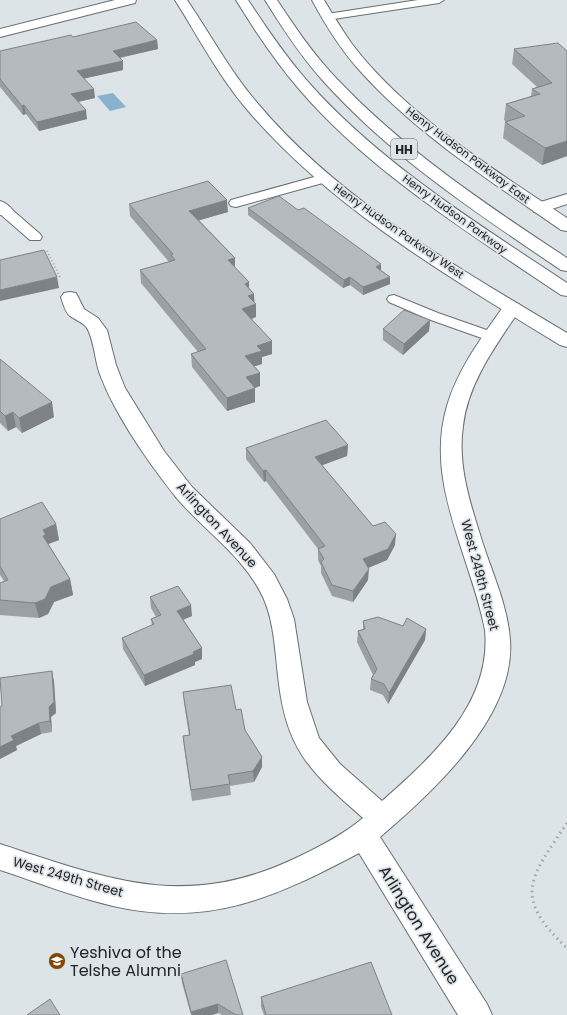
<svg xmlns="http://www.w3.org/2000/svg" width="567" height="1015" viewBox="0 0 567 1015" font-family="Poppins,sans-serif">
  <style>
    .water { fill: #88b2cd }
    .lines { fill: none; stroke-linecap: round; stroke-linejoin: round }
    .lane-casing { stroke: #686e72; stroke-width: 2 }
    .street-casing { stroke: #686e72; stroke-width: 2 }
    .secondary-casing { stroke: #686e72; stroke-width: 2 }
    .highway-casing { stroke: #686e72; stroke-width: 2 }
    .path-far1 { stroke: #a0a5a8; stroke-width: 2; stroke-dasharray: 1 2.5; stroke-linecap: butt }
    .path { stroke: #a0a5a8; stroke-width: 3; stroke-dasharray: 1.5 4; stroke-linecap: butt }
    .lane { fill: #fff; fill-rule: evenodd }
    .street { fill: #fff; fill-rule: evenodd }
    .secondary { fill: #fff; fill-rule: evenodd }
    .highway { fill: #fff; fill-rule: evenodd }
    .wall { fill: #9ba0a3 }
    .shaded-wall { fill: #7e8285 }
    .building { fill: #b4babe; stroke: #7e8285 }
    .labels { text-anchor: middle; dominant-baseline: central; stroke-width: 3.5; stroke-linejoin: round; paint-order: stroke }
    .far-street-label { font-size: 11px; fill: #212325; stroke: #dde4e8 }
    .shield { fill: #dde4e8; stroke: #595d60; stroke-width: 1 }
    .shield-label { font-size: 12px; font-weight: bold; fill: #212325 }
    .street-label { font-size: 13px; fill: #212325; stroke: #dde4e8 }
    .near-street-label { font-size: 16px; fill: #212325; stroke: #dde4e8 }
    .near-poi-label { font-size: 16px; fill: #212325; stroke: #dde4e8; text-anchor: start }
  </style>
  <rect width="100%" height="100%" fill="#dde4e8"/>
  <polygon class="water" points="113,93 126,107 110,111 97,96"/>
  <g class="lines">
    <g class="lane-casing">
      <g id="lane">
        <polygon points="418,0 444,0 439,3 327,20 322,17 327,14"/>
        <polygon points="325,174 330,175 332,178 330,181 236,207 231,206 229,203 231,200"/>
        <polygon points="5,207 10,208 40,234 42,237 40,240 30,240 0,214 0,208"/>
        <polygon points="394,295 438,313 498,334 501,337 498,340 493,342 428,319 389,302 387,299 389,296"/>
      </g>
    </g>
    <g class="street-casing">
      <g id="street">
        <polygon points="115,0 136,0 135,3 0,37 0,29"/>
        <polygon points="567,194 567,204 540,213 534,212 532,208 534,204"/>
        <path d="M0 201C6 203 10 206 13 211L11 215H0Z"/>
        <path d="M70 292 76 293 84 309 98 318 107 330 116 365 125 388 164 451 192 487 250 543 274 574 287 599 294 619 307 702 319 738 340 764 382 801C432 757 492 703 485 630 471 557 424 482 447 406 458 368 483 336 505 304L512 302 519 304 521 308C497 344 468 382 463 426 457 466 471 506 483 544 493 575 508 607 510 640 516 716 433 792 380 837L487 1004 492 1015H458L359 853C276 897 209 928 113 906 74 897 37 882 0 870V844C110 880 186 911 298 857 321 846 344 834 363 818 310 771 286 751 278 676 275 650 274 621 263 597 243 555 204 531 175 496 149 463 116 416 101 377 95 363 95 346 89 332 86 323 77 321 70 316 65 312 63 303 61 297L64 293Z"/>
      </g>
    </g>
    <g class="secondary-casing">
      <g id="secondary">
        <path d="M175 0H187C211 35 231 73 259 105 342 203 459 268 567 333V347L560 345C451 278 335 211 250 113 220 79 199 38 175 0Z"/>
        <path d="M312 0H324C333 15 342 30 352 44 405 114 494 170 567 218V231L561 230C492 182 418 135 361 72 341 50 326 26 312 0Z"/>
      </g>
    </g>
    <g class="highway-casing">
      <g id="highway">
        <path d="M236 0H248C267 29 286 57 309 83 380 163 478 224 567 283V296L561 295C472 235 369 171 299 89 275 61 255 31 236 0Z"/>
        <path d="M265 0H277C295 27 313 54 336 78 403 149 485 204 567 258V271L561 270C478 214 393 158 325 83 302 58 283 29 265 0Z"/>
      </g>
    </g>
    <polyline class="path-far1" points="47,251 61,279"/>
    <path class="path" d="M567 823C531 877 511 896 567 948"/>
    <use href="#lane" class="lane"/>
    <use href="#street" class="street"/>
    <use href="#secondary" class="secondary"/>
    <use href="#highway" class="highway"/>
  </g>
  <g class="wall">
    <polygon points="73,37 157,40 158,49 120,58 123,70 84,78 95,98 78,102 87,119 39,131 26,114 23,115 0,87 0,51"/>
    <polygon points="514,49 567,51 567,156 542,165 503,138 505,122 507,122 504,120 506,104 531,96 532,89 537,87 512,64"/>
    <polygon points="129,204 228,212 199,220 235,258 235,268 249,282 249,288 254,294 256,317 252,319 272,354 262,357 262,364 254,366 260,373 260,386 254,388 255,402 227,411 192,367 191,354 198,352 141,283 140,270 169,262 130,216"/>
    <polygon points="248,208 381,270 390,277 390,284 363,295 350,285 343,288 248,215"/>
    <polygon points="430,320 429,331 403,355 383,340 383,329"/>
    <polygon points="0,359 54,417 22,433 16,427 8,431 0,423"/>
    <polygon points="348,445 347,456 322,465 373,526 395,545 387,560 368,568 368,580 353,602 332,596 321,573 321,566 318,560 318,549 266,481 264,482 246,459 246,448"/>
    <polygon points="0,519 56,524 59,540 48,544 70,579 73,595 54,602 48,614 39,618 0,615 0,583 4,581 0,575"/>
    <polygon points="150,597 192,616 183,619 202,648 202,659 195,662 195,665 145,686 123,649 122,638 152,625 151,619 156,617 151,608"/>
    <polygon points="363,621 426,629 425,640 388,704 383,695 370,690 371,679 373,675 357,642 358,631 363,629"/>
    <polygon points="52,671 54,682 56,713 51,717 52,732 41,734 16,746 17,750 0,759"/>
    <polygon points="183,692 236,710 245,730 262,757 262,767 254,782 230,786 231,795 192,801 184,747 183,736 189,735 184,703"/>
    <polygon points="181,974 243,1015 222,1015 218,1013 212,1015 191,1015 182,983"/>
    <polygon points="261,997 392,1015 264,1015 261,1007"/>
  </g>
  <g class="shaded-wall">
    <polygon points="157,40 158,49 113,59 113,51"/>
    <polygon points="123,61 123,70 78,80 77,71"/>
    <polygon points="94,89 95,98 73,103 71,94"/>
    <polygon points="24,105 26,114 23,115 22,106"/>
    <polygon points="86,110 87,119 39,131 37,122"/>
    <polygon points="567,141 567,156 542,165 545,148"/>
    <polygon points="227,200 228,212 190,223 189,211"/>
    <polygon points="235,258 235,271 228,260"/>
    <polygon points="381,264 381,272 376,267"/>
    <polygon points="57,277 59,288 0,301 0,290"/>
    <polygon points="350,277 350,285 343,288 344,280"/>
    <polygon points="390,277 390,284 363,295 363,287"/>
    <polygon points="249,282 249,295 245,284"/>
    <polygon points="254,294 254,305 256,304 256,317 243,322 242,309 248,296"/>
    <polygon points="430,320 429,331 403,355 404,344"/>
    <polygon points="272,341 272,354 262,357 262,364 246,369 245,356 257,346"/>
    <polygon points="260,373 260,386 246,391 246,377"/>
    <polygon points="255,388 255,402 227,411 227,398"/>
    <polygon points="52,402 54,417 22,433 19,418"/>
    <polygon points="13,412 16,427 8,431 5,416"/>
    <polygon points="348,445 347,456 315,468 315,457"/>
    <polygon points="266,470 266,481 264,482 263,471"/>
    <polygon points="56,524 59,540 48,544 46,551 43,530"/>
    <polygon points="396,534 395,545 387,560 363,570 363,559"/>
    <polygon points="369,569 368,580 353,602 353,591"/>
    <polygon points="70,579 73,595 54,602 48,614 39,618 35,603 51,587"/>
    <polygon points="191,605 192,616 178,622 177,611"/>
    <polygon points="426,629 425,640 388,704 389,693"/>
    <polygon points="202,648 202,659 195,662 195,665 145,686 144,675"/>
    <polygon points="52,671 54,682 56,713 51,717 52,732 50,721 49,707"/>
    <polygon points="39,723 41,734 16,746 17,750 0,759 0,747 11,736"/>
    <polygon points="262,757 262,767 254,782 253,771"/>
    <polygon points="218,1004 218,1013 212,1015 192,1015 191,1012"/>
  </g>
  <g class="building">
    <polygon points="136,22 157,40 113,51 123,61 77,71 94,89 71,94 86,110 37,122 24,105 22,106 0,79 0,51 71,35 73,37"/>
    <polygon points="558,43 567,51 567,141 545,148 505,122 525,116 506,104 540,94 532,89 552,83 514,49"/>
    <polygon points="208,181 227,200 189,211 235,258 228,260 249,282 245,284 254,294 248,296 256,304 242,309 272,341 257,346 262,351 245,356 260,373 246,377 255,388 227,398 191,354 206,349 140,270 175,260 171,255 173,254 129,204"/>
    <polygon points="279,196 298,210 304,208 381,264 376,267 390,277 363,287 350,277 344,280 248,208"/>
    <polygon points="44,250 57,277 0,290 0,260"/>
    <polygon points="404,310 430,320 404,344 383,329"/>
    <polygon points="0,359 52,402 19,418 13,412 5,416 0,411"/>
    <polygon points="326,420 348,445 315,457 373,526 385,522 396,534 388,549 363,559 369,569 353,591 332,585 321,562 324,559 318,549 325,546 266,470 263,471 246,448"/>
    <polygon points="42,502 56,524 43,530 46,535 43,536 70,579 51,587 45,599 35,603 0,600 0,583 8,580 0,566 0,519"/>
    <polygon points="178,586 191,605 177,611 202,648 193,652 194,654 144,675 122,638 154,624 151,619 161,615 150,597"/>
    <polygon points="378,617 403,626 407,618 426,629 389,693 384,684 371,679 377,669 358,631 365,629 363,621"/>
    <polygon points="52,671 54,702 49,707 50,721 39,723 11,736 14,740 0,747 0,707 2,706 0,678"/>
    <polygon points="231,685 236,710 241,709 245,730 262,757 253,771 228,775 230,784 191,790 183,736 190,735 183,692"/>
    <polygon points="226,960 243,1015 236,1015 218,1004 191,1012 181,974"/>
    <polygon points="371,962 392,1015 266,1015 261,997"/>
    <polygon points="50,999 60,1015 27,1015"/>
  </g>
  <defs>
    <g id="school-disc" transform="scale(0.9)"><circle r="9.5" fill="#844607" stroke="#dde4e8"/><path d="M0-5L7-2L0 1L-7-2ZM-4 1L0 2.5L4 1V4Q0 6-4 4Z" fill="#fff"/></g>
  </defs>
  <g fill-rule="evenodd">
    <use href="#school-disc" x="57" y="961"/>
  </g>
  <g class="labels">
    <g class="far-street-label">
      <text transform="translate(468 155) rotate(37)">Henry Hudson Parkway East</text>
      <text transform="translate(455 214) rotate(36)">Henry Hudson Parkway</text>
      <text transform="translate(399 231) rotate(35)">Henry Hudson Parkway West</text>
    </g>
    <rect class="shield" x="391" y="139" width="26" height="20" rx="3"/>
    <g class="shield-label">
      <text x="404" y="149">HH</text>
    </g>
    <g class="street-label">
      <text transform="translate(217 525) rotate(47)">Arlington Avenue</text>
      <text transform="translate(480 575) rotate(75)">West 249th Street</text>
      <text transform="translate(68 877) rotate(16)">West 249th Street</text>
    </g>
    <g class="near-street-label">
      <text transform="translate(419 925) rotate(58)">Arlington Avenue</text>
    </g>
    <g class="near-poi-label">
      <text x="70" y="952">Yeshiva of the<tspan x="70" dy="18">Telshe Alumni</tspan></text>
    </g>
  </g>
</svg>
